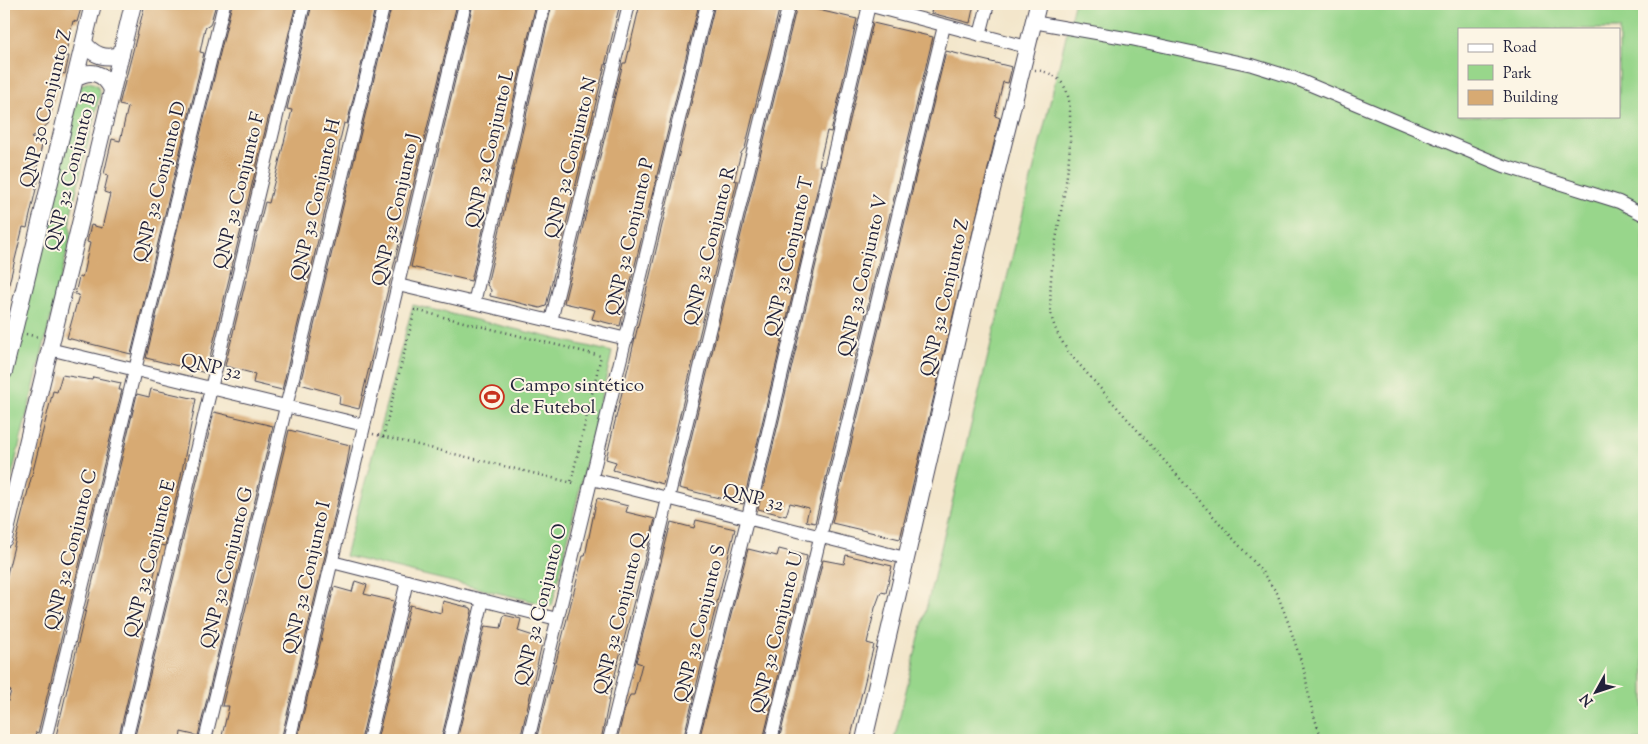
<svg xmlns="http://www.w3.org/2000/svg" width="1648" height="744" viewBox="0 0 1648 744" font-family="'Sorts Mill Goudy',serif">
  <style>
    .green { fill: #98d68b; stroke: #5d7c63; fill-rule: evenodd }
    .building { fill: #d7aa73 }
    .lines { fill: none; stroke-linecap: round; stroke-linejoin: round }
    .minor-casing { stroke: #413f51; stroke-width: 14 }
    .tertiary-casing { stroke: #413f51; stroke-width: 18 }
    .path { stroke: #413f51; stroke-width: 2.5; stroke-dasharray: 1 4; stroke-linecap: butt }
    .minor { stroke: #fff; stroke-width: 12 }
    .tertiary { stroke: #fff; stroke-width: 16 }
    .labels { text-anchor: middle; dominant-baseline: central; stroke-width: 4; stroke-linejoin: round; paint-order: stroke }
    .street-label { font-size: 19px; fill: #22223b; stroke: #fcf5e5 }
    .poi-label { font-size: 19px; fill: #22223b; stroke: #fcf5e5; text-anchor: start }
  </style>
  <rect width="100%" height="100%" fill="#fcf5e5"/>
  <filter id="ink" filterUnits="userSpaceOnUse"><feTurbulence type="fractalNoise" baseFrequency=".02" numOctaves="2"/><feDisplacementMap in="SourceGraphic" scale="10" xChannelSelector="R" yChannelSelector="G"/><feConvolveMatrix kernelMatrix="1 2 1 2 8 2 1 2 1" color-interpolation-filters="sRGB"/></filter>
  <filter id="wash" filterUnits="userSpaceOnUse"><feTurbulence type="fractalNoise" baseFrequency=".0096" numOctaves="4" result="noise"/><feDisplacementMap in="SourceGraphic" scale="20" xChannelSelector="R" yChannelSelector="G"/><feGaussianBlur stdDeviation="1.12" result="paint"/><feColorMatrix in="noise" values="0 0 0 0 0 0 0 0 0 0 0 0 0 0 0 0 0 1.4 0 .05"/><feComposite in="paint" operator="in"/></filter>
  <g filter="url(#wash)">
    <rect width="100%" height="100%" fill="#f3e6cb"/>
    <g class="green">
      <path d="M1074 4H1644V740H894ZM1459 29H1619V116H1459Z"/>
      <polygon points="89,82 97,85 100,93 70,217 71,236 4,507 4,421 8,403 8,377 81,85"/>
      <polygon points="413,305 612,352 552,606 345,556"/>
    </g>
    <g id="blocks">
      <g class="building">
        <polygon points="10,4 82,5 77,22 73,21 65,56 69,56 65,74 61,73 48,124 31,138 43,141 35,175 39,176 27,228 23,227 8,288 4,287 4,29"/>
        <polygon points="145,4 216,4 210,25 205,28 200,52 204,53 131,354 67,338 79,295 75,294 79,277 82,278 90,243 87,242 91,225 102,228 110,194 104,192 108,175 104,174 112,139 120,141 128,107 119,105"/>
        <polygon points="232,4 296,4 206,373 146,358"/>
        <polygon points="312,4 376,4 347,124 344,123 340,140 338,157 282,390 253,383 255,374 225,366 265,202 269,203 292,110 287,109"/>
        <polygon points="392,4 457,4 359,409 339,404 340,395 300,384"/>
        <polygon points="473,4 536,4 471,281 411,267"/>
        <polygon points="552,4 620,4 546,306 540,308 490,296 491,290 487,285"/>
        <polygon points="640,4 699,4 620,326 592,319 595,310 564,303 623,63 626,63"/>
        <polygon points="715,4 757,4 779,10 745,148 741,153 734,180 737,181 663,484 613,470 616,462 606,459"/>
        <polygon points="933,4 974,4 970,23 931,13"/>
        <polygon points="797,5 857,19 831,132 827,131 822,152 819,166 823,166 743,504 679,488"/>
        <polygon points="873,23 933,37 815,523 806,521 809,508 790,503 786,516 758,509"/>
        <polygon points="946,51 1012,67 1008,83 1003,82 995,116 1000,118 900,539 832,523"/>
        <polygon points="62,375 92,380 93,377 121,383 119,390 122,390 38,733 36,732 34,740 4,740 4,714 11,691 4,689 4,586 53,391 57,392"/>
        <polygon points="151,389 196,399 181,476 165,546 161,545 153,580 156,580 118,740 55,740 137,394 149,397"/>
        <polygon points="214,412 273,426 198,736 181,732 180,740 134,740"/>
        <polygon points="289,430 350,445 347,463 281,740 221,740 229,706 222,706"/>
        <polygon points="597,498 628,506 626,512 655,519 611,690 601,740 536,740 583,556 585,556"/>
        <polygon points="696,520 735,529 683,740 617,740 624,712 630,695 634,695 642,664 636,662 671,522 694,528"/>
        <polygon points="748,549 777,556 779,549 807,556 763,740 699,740"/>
        <polygon points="846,555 892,566 886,593 881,592 875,608 867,643 874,645 850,740 779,740 823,560 844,564"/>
        <polygon points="355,581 367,585 364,594 394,601 361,740 297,740 334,587 352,592"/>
        <polygon points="443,601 471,608 472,611 441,740 377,740 410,605 441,613"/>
        <polygon points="504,615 521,619 518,631 543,639 520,740 457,740 485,626 501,628"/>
      </g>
    </g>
  </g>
  <g filter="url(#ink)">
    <use href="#blocks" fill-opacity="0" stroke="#413f51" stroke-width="1"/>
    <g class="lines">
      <g class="minor-casing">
        <g id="minor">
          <polyline points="864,4 1027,47"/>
          <polyline points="1033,22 1131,39 1252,65 1294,78 1504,166 1619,202 1644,215"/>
          <polyline points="980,35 988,4"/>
          <polyline points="398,285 627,339"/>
          <polyline points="474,303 544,4"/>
          <polyline points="551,321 629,4"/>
          <polyline points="49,349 364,425"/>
          <polyline points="592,479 905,558"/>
          <polyline points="332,562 557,619"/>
          <polyline points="45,740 224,4"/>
          <polyline points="126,740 304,4"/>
          <polyline points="205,740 384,4"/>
          <polyline points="289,740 465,4"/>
          <polyline points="369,740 407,581"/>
          <polyline points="449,740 483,600"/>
          <polyline points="528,740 707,4"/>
          <polyline points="609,740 789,4"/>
          <polyline points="691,740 748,517 869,5"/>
          <polyline points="771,740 944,26"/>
        </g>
      </g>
      <g class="tertiary-casing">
        <g id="tertiary">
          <path d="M84 43C94 56 105 59 121 55"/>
          <path d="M75 78C91 69 103 72 112 89"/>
          <polyline points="4,372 93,4"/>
          <polyline points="4,539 133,4"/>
          <polyline points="864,740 984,222 1038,4"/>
        </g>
      </g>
      <g class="path">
        <path d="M1035 70C1047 71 1058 76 1064 86 1071 98 1070 113 1070 127 1072 189 1046 252 1051 313 1053 328 1062 342 1070 354L1260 569 1277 593 1288 622 1305 673 1309 698 1318 729 1324 740"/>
        <polyline points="26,334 38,337"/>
        <polyline points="373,434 577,484"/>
        <polyline points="383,437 415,310 601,356 571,482"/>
      </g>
      <use href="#minor" class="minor"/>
      <use href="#tertiary" class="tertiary"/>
    </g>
  </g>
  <defs>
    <g id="stadium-ring" transform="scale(1.25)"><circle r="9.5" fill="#fcf5e5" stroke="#c8321e" stroke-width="1.5"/><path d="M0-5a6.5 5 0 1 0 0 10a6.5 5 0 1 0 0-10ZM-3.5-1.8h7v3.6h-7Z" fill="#c8321e"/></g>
  </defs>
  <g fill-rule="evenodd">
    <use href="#stadium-ring" x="492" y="397"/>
  </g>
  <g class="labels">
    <g class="street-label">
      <text transform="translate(47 109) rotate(-76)">QNP 30 Conjunto Z</text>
      <text transform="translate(491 149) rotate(-77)">QNP 32 Conjunto L</text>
      <text transform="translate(572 158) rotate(-76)">QNP 32 Conjunto N</text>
      <text transform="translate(72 172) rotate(-76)">QNP 32 Conjunto B</text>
      <text transform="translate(161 182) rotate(-76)">QNP 32 Conjunto D</text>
      <text transform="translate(240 191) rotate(-76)">QNP 32 Conjunto F</text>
      <text transform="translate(317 200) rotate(-77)">QNP 32 Conjunto H</text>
      <text transform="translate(397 210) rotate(-77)">QNP 32 Conjunto J</text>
      <text transform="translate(631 237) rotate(-77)">QNP 32 Conjunto P</text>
      <text transform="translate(711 246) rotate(-76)">QNP 32 Conjunto R</text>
      <text transform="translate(790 257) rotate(-77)">QNP 32 Conjunto T</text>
      <text transform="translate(864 276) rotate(-77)">QNP 32 Conjunto V</text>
      <text transform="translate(946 298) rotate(-77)">QNP 32 Conjunto Z</text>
      <text transform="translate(211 368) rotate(13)">QNP 32</text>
      <text transform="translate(753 499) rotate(14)">QNP 32</text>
      <text transform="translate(72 550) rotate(-76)">QNP 32 Conjunto C</text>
      <text transform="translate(151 559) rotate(-76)">QNP 32 Conjunto E</text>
      <text transform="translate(228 568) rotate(-76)">QNP 32 Conjunto G</text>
      <text transform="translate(308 578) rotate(-77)">QNP 32 Conjunto I</text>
      <text transform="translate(542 605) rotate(-76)">QNP 32 Conjunto O</text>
      <text transform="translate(621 614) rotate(-76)">QNP 32 Conjunto Q</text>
      <text transform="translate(701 624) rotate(-76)">QNP 32 Conjunto S</text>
      <text transform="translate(778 633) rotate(-76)">QNP 32 Conjunto U</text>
    </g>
    <g class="poi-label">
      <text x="510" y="386">Campo sintético<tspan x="510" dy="22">de Futebol</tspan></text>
    </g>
  </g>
  <rect width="1648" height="744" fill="none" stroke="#fcf5e5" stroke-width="20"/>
  <rect x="1458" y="28" width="162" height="90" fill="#fcf5e5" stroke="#a5a1a1"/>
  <rect x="1468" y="44" width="25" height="8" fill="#ffffff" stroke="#a5a1a1"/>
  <text x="1503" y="52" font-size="15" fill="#22223b">Road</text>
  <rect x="1468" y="65" width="25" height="15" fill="#98d68b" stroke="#a5a1a1"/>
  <text x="1503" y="78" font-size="15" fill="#22223b">Park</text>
  <rect x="1468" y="90" width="25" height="15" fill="#d7aa73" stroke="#a5a1a1"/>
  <text x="1503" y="102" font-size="15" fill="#22223b">Building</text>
  <g transform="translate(1596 692) rotate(230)" stroke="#fcf5e5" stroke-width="4" paint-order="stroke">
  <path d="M0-4L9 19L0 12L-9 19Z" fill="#22223b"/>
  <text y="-8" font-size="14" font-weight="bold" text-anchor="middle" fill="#22223b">N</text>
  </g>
</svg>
